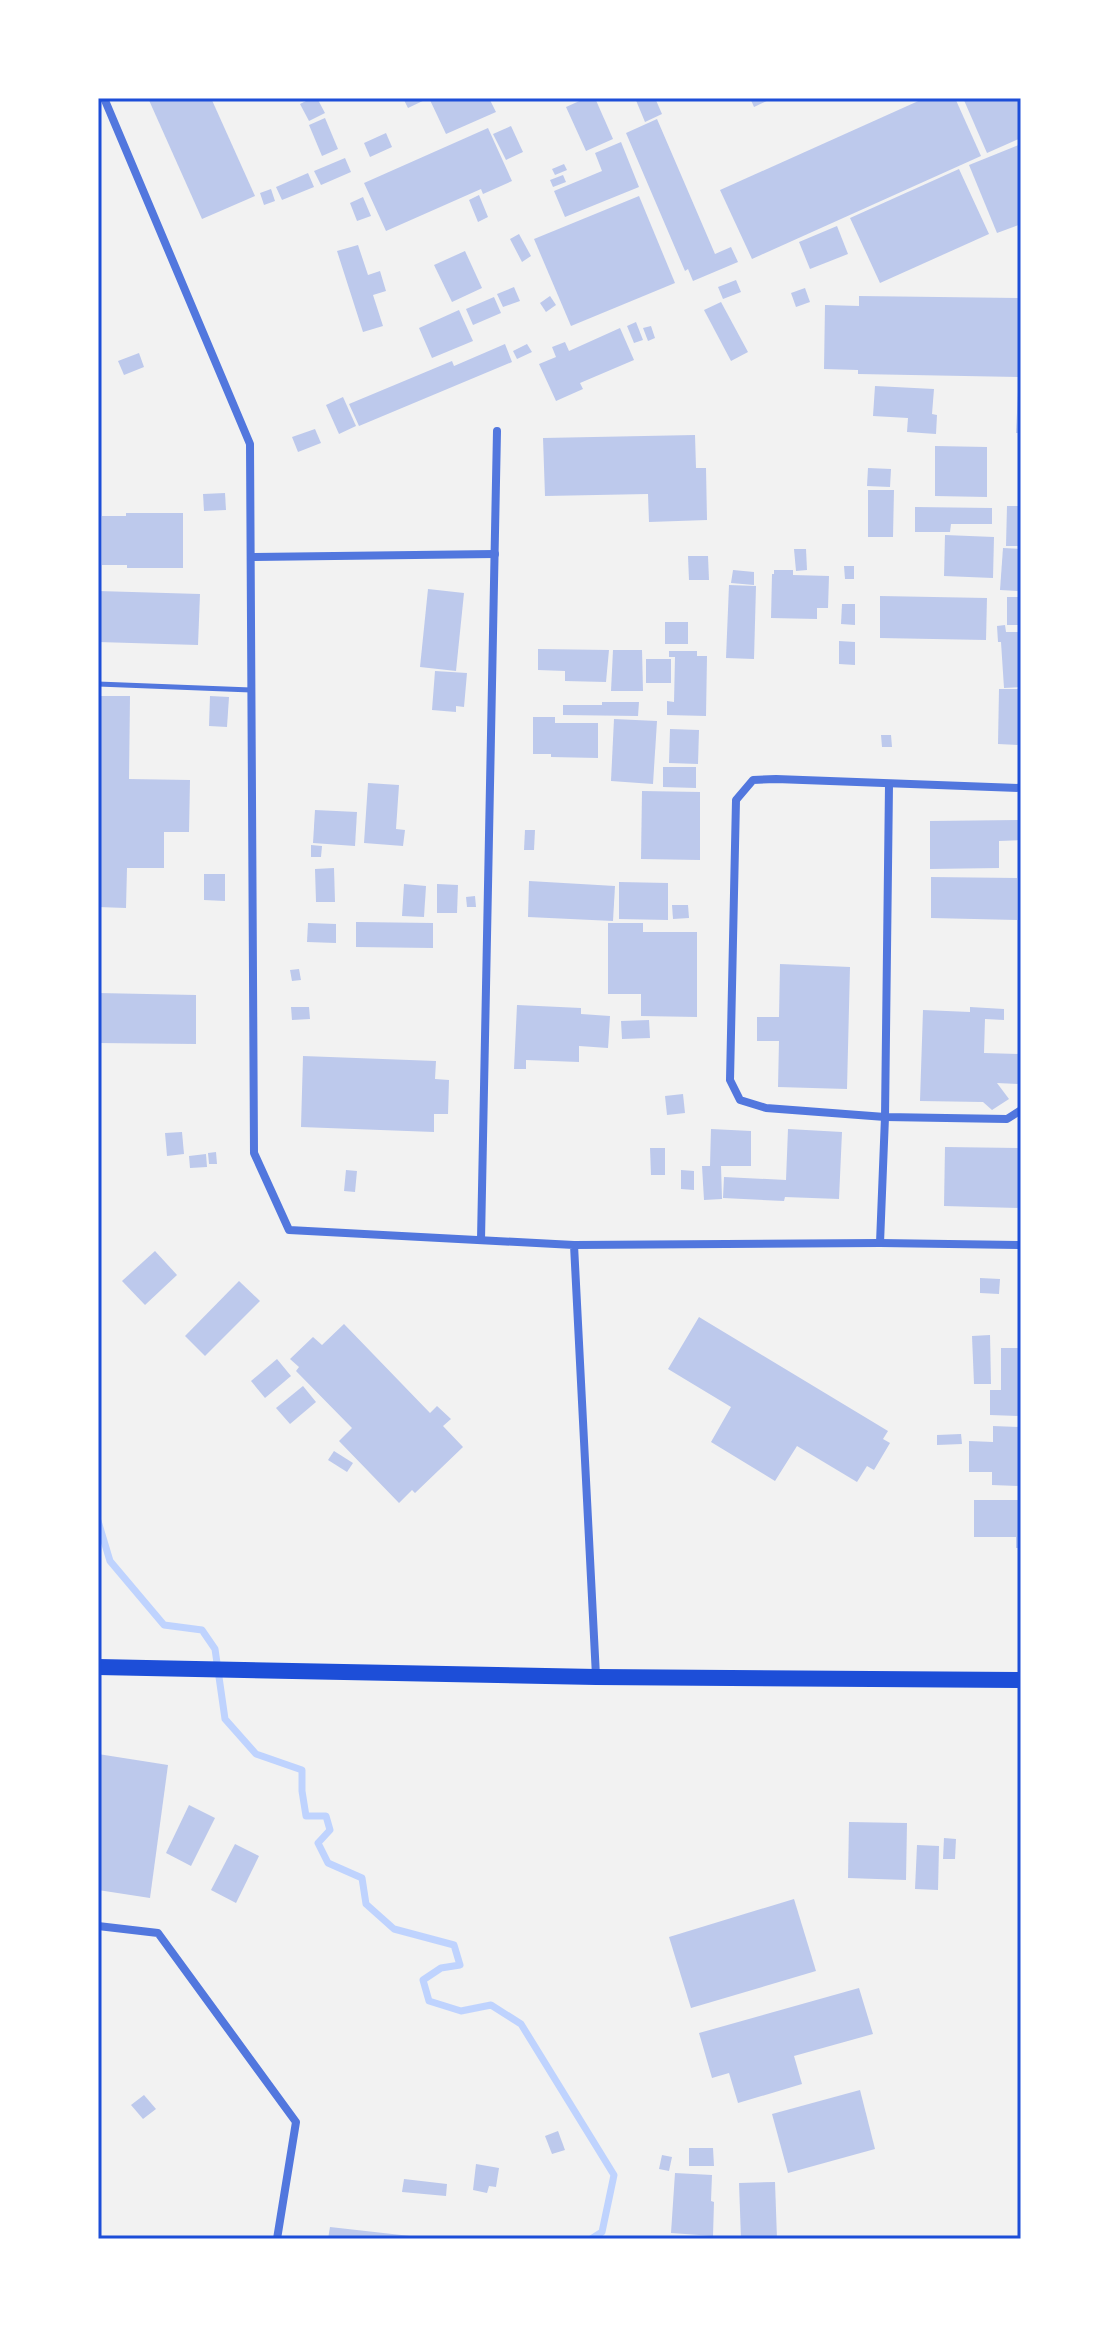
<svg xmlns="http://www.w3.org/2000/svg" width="1119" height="2337" viewBox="0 0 1119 2337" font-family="'Sofia Sans Condensed',sans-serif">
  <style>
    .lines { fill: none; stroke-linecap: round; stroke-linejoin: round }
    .stream { stroke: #bfd3fe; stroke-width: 7 }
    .building { fill: #bdc9ec }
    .service { stroke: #5277de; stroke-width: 5 }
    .minor { stroke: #5277de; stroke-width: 8 }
    .primary { stroke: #1d4ed8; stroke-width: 16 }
    .neatline { fill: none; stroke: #1d4ed8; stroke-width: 3 }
  </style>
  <rect width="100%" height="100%" fill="#f2f2f2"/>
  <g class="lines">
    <polyline class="stream" points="98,1521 110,1561 164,1625 202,1630 215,1649 225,1719 256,1754 302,1770 302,1791 306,1816 326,1816 330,1830 318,1843 328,1863 362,1878 366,1904 394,1929 454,1945 460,1965 441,1968 423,1980 429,2001 461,2011 491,2005 521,2024 614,2175 602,2232 591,2239"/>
  </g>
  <g class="building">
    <polygon points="148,98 211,98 255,196 202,219"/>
    <polygon points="312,98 317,98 325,113 309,121 300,104"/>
    <polygon points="403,98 489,98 496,112 446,134 429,98 408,108"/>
    <polygon points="586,98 595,98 613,139 586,151 566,107"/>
    <polygon points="635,98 655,98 662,114 645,122"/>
    <polygon points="750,98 773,98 754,107"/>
    <polygon points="925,98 955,98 981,156 752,259 720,190"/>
    <polygon points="963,98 1021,98 1021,138 987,153"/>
    <polygon points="325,118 338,149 322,156 309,125"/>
    <polygon points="657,119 715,254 731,247 738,262 693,281 688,269 685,271 626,133"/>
    <polygon points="511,126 523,152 506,160 493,134"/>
    <polygon points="488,128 512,181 483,194 481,189 386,231 364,183"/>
    <polygon points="386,133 392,147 370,157 364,143"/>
    <polygon points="621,142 639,187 565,217 554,191 602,171 595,153"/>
    <polygon points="1021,144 1021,224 997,233 969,165"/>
    <polygon points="345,158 351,172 321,185 314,171"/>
    <polygon points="564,164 567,170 555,175 552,169"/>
    <polygon points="959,169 989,234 880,283 850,218"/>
    <polygon points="308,173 314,187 282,200 276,187"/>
    <polygon points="563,175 566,182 553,187 550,180"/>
    <polygon points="271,189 275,201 264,205 260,193"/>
    <polygon points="479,195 488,217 478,222 469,200"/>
    <polygon points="639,196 675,283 571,326 534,239"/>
    <polygon points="363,197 371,216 357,221 350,203"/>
    <polygon points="837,226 848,254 810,269 799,242"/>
    <polygon points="519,234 531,256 522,262 510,239"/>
    <polygon points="358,245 368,275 380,271 386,291 373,295 383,326 363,332 337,251"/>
    <polygon points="465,251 482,288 452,302 434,265"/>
    <polygon points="736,280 741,292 723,299 718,287"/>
    <polygon points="514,287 520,301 503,307 497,294"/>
    <polygon points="1018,287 1021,287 1021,377 858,374 858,370 824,369 825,305 859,306 859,296 1018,298"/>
    <polygon points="805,288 810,302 796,307 791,293"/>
    <polygon points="550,296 556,305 546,312 540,303"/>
    <polygon points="494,297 501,313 473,325 466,309"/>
    <polygon points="721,302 748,352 731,361 704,310"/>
    <polygon points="459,310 473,341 432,358 419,328"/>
    <polygon points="636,322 643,340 634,343 627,326"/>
    <polygon points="651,326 655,338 648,341 643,328"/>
    <polygon points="620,328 634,360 580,383 583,389 556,401 539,364 556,357 552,347 565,342 569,351"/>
    <polygon points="505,344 512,362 359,426 349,404 452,361 454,366"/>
    <polygon points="527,344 532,352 517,359 513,351"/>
    <polygon points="139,353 144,367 124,375 118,361"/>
    <polygon points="875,386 934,389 932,414 937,415 936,434 907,432 908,418 873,416"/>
    <polygon points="1018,392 1021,392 1021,433 1016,433"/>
    <polygon points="343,397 356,426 339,434 326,405"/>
    <polygon points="315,429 321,443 298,452 292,437"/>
    <polygon points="695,435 696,468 706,468 707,520 649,522 648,494 545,496 543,438"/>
    <polygon points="935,446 987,447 987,497 935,496"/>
    <polygon points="868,468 891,469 890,487 867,486"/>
    <polygon points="868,490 894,490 893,537 868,537"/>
    <polygon points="225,493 226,510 204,511 203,494"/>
    <polygon points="1007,506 1021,506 1021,546 1006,546"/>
    <polygon points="915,507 992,508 992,524 951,524 950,532 915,532"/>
    <polygon points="126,513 183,513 183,568 127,568 127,565 102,565 102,516 126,516"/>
    <polygon points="945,535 994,537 993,578 944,576"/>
    <polygon points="1003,548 1021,549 1019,591 1000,590"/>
    <polygon points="794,549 806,549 807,570 796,571"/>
    <polygon points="688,556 708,556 709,580 689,580"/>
    <polygon points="844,566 854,566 854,579 845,579"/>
    <polygon points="733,570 754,572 754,585 731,583"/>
    <polygon points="774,570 793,570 793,575 829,576 828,608 817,608 817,619 771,618 772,574 774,574"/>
    <polygon points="729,585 756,586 754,659 726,658"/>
    <polygon points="428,589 464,593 456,671 420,667"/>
    <polygon points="98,591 200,594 198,645 98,642"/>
    <polygon points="880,596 987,598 986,640 880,638"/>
    <rect x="1007" y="597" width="14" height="28"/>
    <polygon points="842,604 855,604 855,625 841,624"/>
    <rect x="665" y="622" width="23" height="22"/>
    <polygon points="1005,625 1006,632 1021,632 1021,687 1004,688 1001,642 998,642 997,626"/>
    <polygon points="839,641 855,642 855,665 839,664"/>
    <polygon points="538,649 609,650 606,682 565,681 565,671 538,670"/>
    <polygon points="613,650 642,650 643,691 611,691"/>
    <polygon points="669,651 697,651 697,656 707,656 706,716 667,715 667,701 674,702 675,657 669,657"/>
    <rect x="646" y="659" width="25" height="24"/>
    <polygon points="435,671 467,673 464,707 456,706 456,712 432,710"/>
    <polygon points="999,689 1021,689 1020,745 998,744"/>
    <polygon points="98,696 130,696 129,779 190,780 189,832 164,832 164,868 127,868 126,908 98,907"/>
    <polygon points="210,696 229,697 227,727 209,726"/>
    <polygon points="602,702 639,702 638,716 563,715 563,705 602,705"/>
    <polygon points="533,717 555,717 555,723 598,723 598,758 551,757 551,754 533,754"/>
    <polygon points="614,719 657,721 653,784 611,781"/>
    <polygon points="670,729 699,730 698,764 669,763"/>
    <polygon points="881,735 891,735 892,747 882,747"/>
    <polygon points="663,767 696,767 696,788 663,787"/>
    <polygon points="368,783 399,785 396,829 405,830 403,846 364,843"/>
    <polygon points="642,791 700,792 700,860 641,859"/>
    <polygon points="315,810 357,812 355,846 313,843"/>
    <polygon points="1021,820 1021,840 999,841 999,868 930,869 930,821"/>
    <polygon points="525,830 535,830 534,850 524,850"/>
    <polygon points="311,845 322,846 321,857 311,857"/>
    <polygon points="334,868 335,902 316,902 315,869"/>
    <polygon points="204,874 225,874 225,901 204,900"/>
    <polygon points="931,877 1017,878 1017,920 931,918"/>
    <polygon points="529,881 615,886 613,921 528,917"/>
    <polygon points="619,882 668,883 668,920 619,919"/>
    <polygon points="404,884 426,886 424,917 402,916"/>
    <polygon points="437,884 458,885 457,913 437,913"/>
    <polygon points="475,896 476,907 467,907 466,897"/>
    <polygon points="672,905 688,905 689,918 673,919"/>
    <polygon points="356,922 433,923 433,948 356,947"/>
    <polygon points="308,923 336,924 336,943 307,942"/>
    <polygon points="608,923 643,923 643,932 697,932 697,1017 641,1016 641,994 608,994"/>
    <polygon points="780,964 850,967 847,1089 778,1087 779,1041 757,1041 757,1017 779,1017"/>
    <polygon points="299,969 301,980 292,981 290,970"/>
    <polygon points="98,993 196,995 196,1044 98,1043"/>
    <polygon points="517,1005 581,1008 581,1014 610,1016 608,1048 579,1046 579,1062 526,1060 526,1069 514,1069"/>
    <polygon points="291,1007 309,1007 310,1019 292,1020"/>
    <polygon points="970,1007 1004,1009 1004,1020 985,1019 984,1053 1021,1054 1021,1084 997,1083 1009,1099 992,1110 983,1102 920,1101 923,1010 970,1012"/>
    <polygon points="649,1020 650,1038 622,1039 621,1021"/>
    <polygon points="303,1056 436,1061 435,1079 449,1080 448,1114 434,1114 434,1132 301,1127"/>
    <polygon points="683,1094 685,1113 667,1115 665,1096"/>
    <polygon points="711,1129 751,1131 751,1166 721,1166 722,1199 704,1200 702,1166 710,1166"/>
    <polygon points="788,1129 842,1132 839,1199 785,1197 784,1201 723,1198 724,1177 786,1180"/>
    <polygon points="182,1132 184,1154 167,1156 165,1133"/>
    <polygon points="945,1147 1021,1148 1021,1208 944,1206"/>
    <polygon points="650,1148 665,1148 665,1175 651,1175"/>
    <polygon points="216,1152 217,1164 209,1164 208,1153"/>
    <polygon points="206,1154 207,1167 190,1168 189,1156"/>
    <polygon points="346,1170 357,1171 355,1192 344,1191"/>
    <polygon points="681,1170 694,1171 694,1190 681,1189"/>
    <polygon points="155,1251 177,1275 145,1305 122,1281"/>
    <polygon points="980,1278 1000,1279 999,1294 980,1293"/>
    <polygon points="239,1281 260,1301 205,1356 185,1336"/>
    <polygon points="699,1317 888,1431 883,1439 890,1443 874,1470 867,1466 857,1482 797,1446 775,1481 711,1442 731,1407 668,1369"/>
    <polygon points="344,1324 430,1413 437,1406 451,1419 443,1426 463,1447 415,1493 412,1490 399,1503 339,1441 352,1428 296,1371 299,1367 290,1359 313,1337 322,1345"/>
    <polygon points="990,1335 991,1384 974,1384 972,1336"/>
    <polygon points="1001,1348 1021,1348 1021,1416 990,1415 990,1390 1001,1390"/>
    <polygon points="277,1359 291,1376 265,1398 251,1381"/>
    <polygon points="303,1386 316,1402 290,1424 276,1408"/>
    <polygon points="993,1426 1021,1427 1021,1486 992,1485 992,1472 969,1472 969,1441 993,1442"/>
    <polygon points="961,1434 962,1444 937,1445 937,1435"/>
    <polygon points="334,1451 353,1463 347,1472 328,1460"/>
    <polygon points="974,1500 1021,1500 1021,1548 1016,1548 1016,1537 974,1537"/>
    <polygon points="98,1754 168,1765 150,1898 98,1890"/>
    <polygon points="189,1805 215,1818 191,1866 166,1853"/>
    <polygon points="849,1822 907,1823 906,1880 848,1878"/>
    <polygon points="944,1838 956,1839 955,1859 943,1859"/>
    <polygon points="235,1844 259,1856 236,1903 211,1890"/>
    <polygon points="917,1845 939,1846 938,1890 915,1889"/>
    <polygon points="794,1899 816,1971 691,2008 669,1937"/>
    <polygon points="859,1988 873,2034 794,2056 802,2084 738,2103 729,2073 712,2078 699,2033"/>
    <polygon points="860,2090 875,2149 788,2173 772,2114"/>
    <polygon points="144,2095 156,2109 143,2119 131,2105"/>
    <polygon points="558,2131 565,2150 552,2154 545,2136"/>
    <polygon points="689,2148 713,2148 714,2166 689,2166"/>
    <polygon points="662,2155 672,2157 669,2171 659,2169"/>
    <polygon points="476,2164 499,2168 496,2187 489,2186 487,2193 473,2190"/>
    <polygon points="675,2173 712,2175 711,2201 714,2202 713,2236 671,2233"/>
    <polygon points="404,2179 447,2184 446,2196 402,2192"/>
    <polygon points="775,2182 777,2239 741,2239 739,2183"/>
    <polygon points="330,2227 410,2236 410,2239 328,2239"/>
  </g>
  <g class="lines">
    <polyline class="service" points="98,684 251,690"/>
    <g class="minor">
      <polyline points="104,98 250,444 254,1153 289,1230 574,1245 596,1676"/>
      <polyline points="251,557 495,554"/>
      <polyline points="1021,788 776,779 753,780 736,800 730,1080 740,1100 766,1108 885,1117 1007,1119 1021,1110"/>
      <polyline points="481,1240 497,431"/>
      <polyline points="880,1243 885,1117 889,785"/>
      <polyline points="574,1245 880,1243 1021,1245"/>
      <polyline points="98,1926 158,1933 296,2122 277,2239"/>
    </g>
    <polyline class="primary" points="98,1667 596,1677 1021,1680"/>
  </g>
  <rect width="1119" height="2337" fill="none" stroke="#ffffff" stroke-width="200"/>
  <rect x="100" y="100" width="919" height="2137" class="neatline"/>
</svg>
